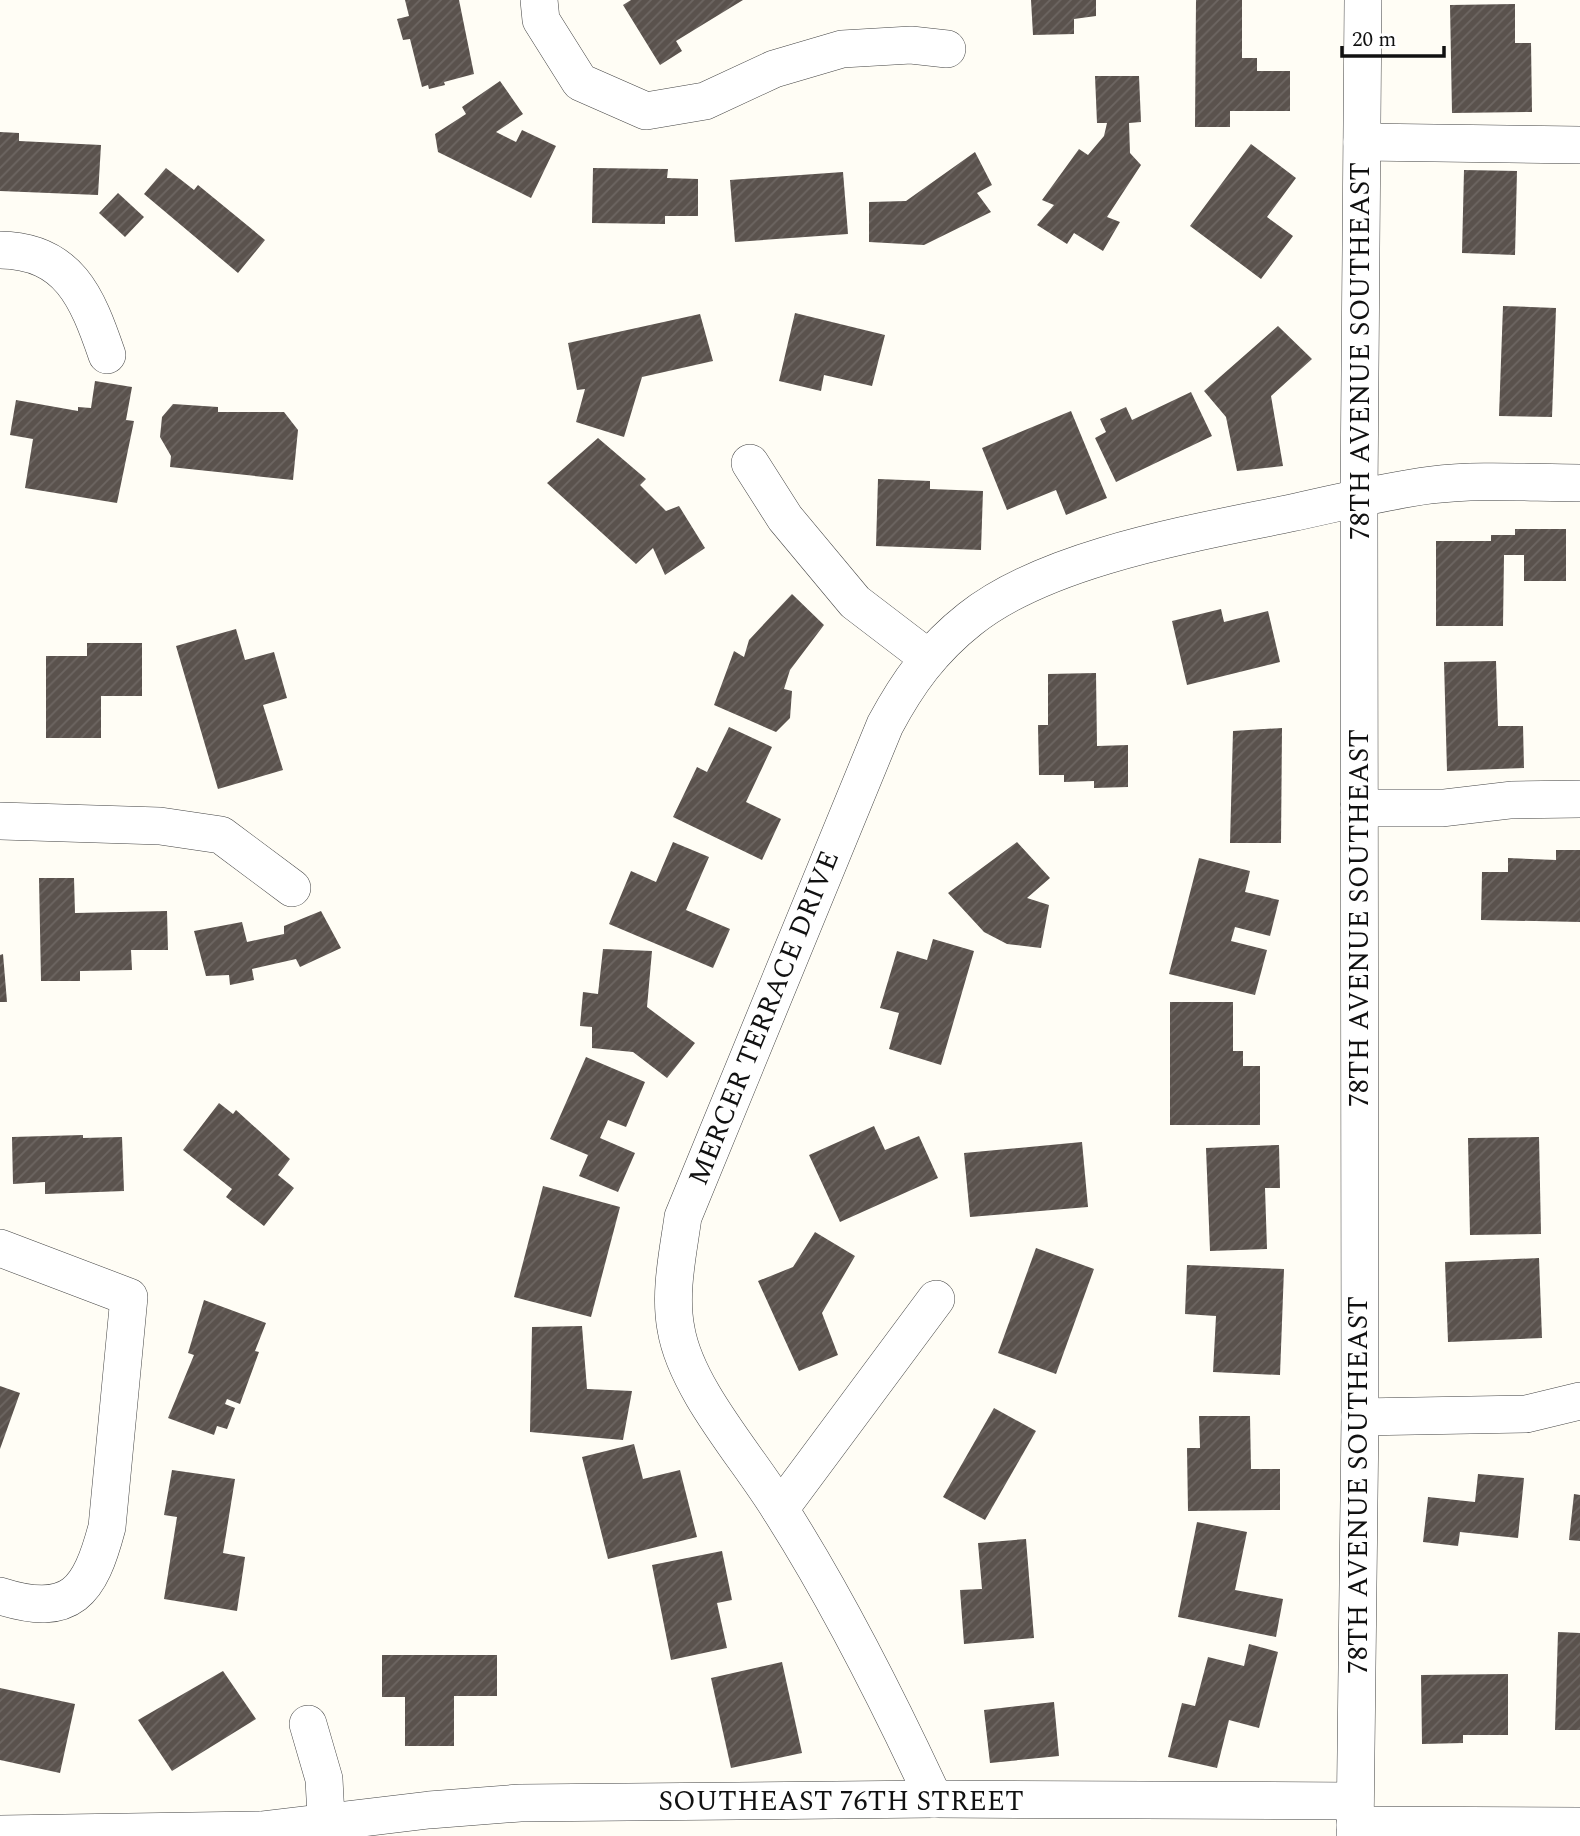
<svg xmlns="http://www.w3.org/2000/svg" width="1580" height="1836" viewBox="0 0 1580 1836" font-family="Spectral,serif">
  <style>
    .building { fill: url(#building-hatch) }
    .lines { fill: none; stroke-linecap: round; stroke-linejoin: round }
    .minor-casing { stroke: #444; stroke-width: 38 }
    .minor { stroke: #fff; stroke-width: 37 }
    .labels { text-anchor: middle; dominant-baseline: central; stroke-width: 7; stroke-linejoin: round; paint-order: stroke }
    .street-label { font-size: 28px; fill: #111; stroke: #fff }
  </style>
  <defs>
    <pattern id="building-hatch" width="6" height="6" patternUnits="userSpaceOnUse" patternTransform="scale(1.75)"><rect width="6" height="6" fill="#5a524d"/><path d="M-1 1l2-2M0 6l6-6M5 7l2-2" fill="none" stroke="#6d6662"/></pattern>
  </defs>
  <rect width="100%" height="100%" fill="#fffdf5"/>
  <g class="building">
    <polygon points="405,0 459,0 474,74 444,82 445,85 429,89 428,85 422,87 410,39 403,40 397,19 409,16"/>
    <polygon points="631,0 743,0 676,41 682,51 660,65 623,5"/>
    <polygon points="1031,0 1096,0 1096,16 1074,19 1074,34 1033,35"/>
    <polygon points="1196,0 1242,0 1242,58 1257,58 1257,71 1290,71 1290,111 1230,111 1230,127 1195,127"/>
    <polygon points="1515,4 1515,43 1531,43 1532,112 1452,113 1450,5"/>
    <polygon points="1095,76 1139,76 1141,122 1129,123 1130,153 1141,165 1107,217 1120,222 1103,251 1074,233 1067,244 1037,225 1054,205 1042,200 1079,149 1088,155 1104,136 1107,123 1097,123"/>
    <polygon points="500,81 523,114 496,132 516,142 522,130 556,146 531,198 438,152 435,134 466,114 462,107"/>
    <polygon points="0,132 19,133 19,141 101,145 98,195 0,191"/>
    <polygon points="1251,144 1296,178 1267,217 1293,236 1261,279 1190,226"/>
    <polygon points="975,152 992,185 977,193 991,212 924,245 869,242 869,202 906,201"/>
    <polygon points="166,168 194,190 198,185 265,240 238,273 144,194"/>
    <polygon points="593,168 668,169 667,178 698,179 698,216 665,216 665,224 592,223"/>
    <polygon points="1464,170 1517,171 1515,255 1462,253"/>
    <polygon points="843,172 848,234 735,242 730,180"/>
    <polygon points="118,193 144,217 125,237 99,213"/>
    <polygon points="1503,306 1556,308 1552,417 1499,416"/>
    <polygon points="795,313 885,335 872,386 824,375 821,391 779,381"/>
    <polygon points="700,314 713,361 642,377 624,437 576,422 585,389 577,390 568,343"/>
    <polygon points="1278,326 1312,359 1271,396 1283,466 1237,471 1226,417 1204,391"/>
    <polygon points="95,381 132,387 126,420 134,421 117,503 25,488 33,439 10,435 16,400 78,411 78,407 91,408"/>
    <polygon points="1191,392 1212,436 1116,482 1095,438 1106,432 1100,419 1126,407 1132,420"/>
    <polygon points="173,404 218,407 218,412 284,412 298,430 293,480 170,467 171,456 160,437 162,417"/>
    <polygon points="1071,411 1107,498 1066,515 1056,490 1007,510 982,448"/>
    <polygon points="598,438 646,479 640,485 666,511 679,506 705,548 665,575 653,548 636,564 547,483"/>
    <polygon points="878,479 930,481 930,489 983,491 981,550 876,546"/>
    <polygon points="1515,529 1566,529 1566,581 1524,581 1524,555 1504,555 1503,626 1436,626 1436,541 1491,541 1491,535 1515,535"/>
    <polygon points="792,594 824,625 790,670 784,689 792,691 790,718 776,732 714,705 734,651 744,657 749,640"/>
    <polygon points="1221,609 1224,622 1268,611 1280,662 1187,685 1172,621"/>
    <polygon points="236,629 245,660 274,652 287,698 263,705 283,770 218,789 176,646"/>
    <polygon points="87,643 142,643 142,696 101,696 101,738 46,738 46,656 87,656"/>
    <polygon points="1496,661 1498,726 1523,726 1524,768 1447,771 1444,662"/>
    <polygon points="1096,673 1097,746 1128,745 1128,787 1094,788 1094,781 1064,782 1064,775 1039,775 1038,725 1048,725 1048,674"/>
    <polygon points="729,727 772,747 746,802 781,819 762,860 673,817 697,767 707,772"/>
    <polygon points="1282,728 1281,843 1230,843 1233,731"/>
    <polygon points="673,842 709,857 686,910 730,929 713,968 609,924 631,871 656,882"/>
    <polygon points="1017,842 1050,878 1027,898 1049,905 1041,948 1007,944 984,932 948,893"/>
    <polygon points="1556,850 1580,850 1580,922 1481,920 1482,872 1508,872 1508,858 1556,860"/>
    <polygon points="1199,858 1250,871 1245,892 1279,900 1270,936 1235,927 1231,941 1267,950 1255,995 1169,974"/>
    <polygon points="39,878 74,878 75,913 167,911 168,950 131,950 132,970 80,971 80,981 41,981"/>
    <polygon points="321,911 341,948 300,967 296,959 252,969 254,980 230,985 229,975 206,976 194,931 242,922 247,942 284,934 284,926"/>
    <polygon points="933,939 974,951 941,1065 889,1049 899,1013 880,1008 897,951 927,960"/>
    <polygon points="603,949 652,951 647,1007 695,1043 667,1078 633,1052 592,1048 592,1027 580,1026 583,992 598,994"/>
    <polygon points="3,954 7,1002 0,1002 0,955"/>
    <polygon points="1170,1002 1233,1002 1233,1051 1243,1051 1243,1066 1260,1066 1260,1125 1170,1125"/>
    <polygon points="586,1057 645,1082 626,1127 608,1120 600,1138 635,1153 618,1192 579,1176 588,1155 550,1139"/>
    <polygon points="219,1103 233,1114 236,1110 290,1159 278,1175 294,1188 264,1226 226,1197 232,1189 183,1150"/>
    <polygon points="874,1126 885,1150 919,1136 938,1178 840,1222 809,1155"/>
    <polygon points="83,1135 83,1138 122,1137 124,1191 45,1194 45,1182 13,1184 12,1137"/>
    <polygon points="1539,1137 1541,1234 1470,1235 1468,1138"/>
    <polygon points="1082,1142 1088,1207 970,1217 964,1153"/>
    <polygon points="1279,1145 1280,1188 1265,1188 1267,1249 1210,1251 1206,1148"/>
    <polygon points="543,1186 620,1207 591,1317 514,1297"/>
    <polygon points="815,1232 855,1256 822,1313 838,1355 799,1371 758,1281 793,1267"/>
    <polygon points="1036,1248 1094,1269 1056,1374 998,1353"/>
    <polygon points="1539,1258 1542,1338 1448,1342 1445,1262"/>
    <polygon points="1187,1265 1284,1269 1280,1375 1213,1372 1216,1316 1185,1314"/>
    <polygon points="204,1300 266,1323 255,1351 259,1352 240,1404 227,1399 225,1404 235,1408 227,1429 217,1426 214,1435 168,1418 194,1355 188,1353"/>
    <polygon points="582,1326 587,1389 632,1391 623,1440 530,1432 532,1327"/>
    <polygon points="0,1386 20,1393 0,1449"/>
    <polygon points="994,1408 1036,1431 985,1520 943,1497"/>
    <polygon points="1199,1416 1250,1416 1251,1469 1280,1469 1280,1510 1188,1511 1187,1448 1200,1448"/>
    <polygon points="634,1444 643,1479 680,1470 697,1537 608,1559 582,1457"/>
    <polygon points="172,1470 235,1479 223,1553 245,1557 237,1611 164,1599 177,1517 164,1515"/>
    <polygon points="1478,1474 1524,1478 1518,1538 1460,1532 1458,1546 1423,1542 1428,1497 1475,1502"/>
    <polygon points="1574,1494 1580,1495 1580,1541 1569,1540"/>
    <polygon points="1197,1522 1247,1532 1235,1590 1283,1599 1276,1637 1178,1617"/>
    <polygon points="1026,1539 1034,1638 964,1644 960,1590 982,1589 978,1543"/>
    <polygon points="722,1551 732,1600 717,1603 727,1648 671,1660 652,1565"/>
    <polygon points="1558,1632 1580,1633 1580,1730 1555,1730"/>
    <polygon points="1249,1644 1278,1652 1259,1728 1229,1720 1217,1768 1168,1757 1182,1703 1195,1706 1208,1657 1244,1666"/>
    <polygon points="382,1655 497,1655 497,1696 454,1696 454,1746 405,1746 405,1697 382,1697"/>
    <polygon points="782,1662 802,1753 731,1768 711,1678"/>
    <polygon points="223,1671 256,1719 172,1771 138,1720"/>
    <polygon points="1508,1674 1508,1735 1463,1735 1463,1743 1422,1744 1421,1675"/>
    <polygon points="0,1688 75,1704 60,1773 0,1760"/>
    <polygon points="1054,1702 1059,1756 990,1763 984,1710"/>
  </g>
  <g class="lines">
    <g class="minor-casing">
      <g id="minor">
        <polyline points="539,0 541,20 580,82 646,111 705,101 774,69 842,49 911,45 947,49"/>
        <polyline points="1362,142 1580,145"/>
        <path d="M0 250C69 251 87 297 107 355"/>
        <polyline points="750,463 785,518 855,602 927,657"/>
        <polyline points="1359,808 1443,808 1511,800 1580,799"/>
        <polyline points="0,821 160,826 221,835 292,888"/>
        <path d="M0 1248 129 1297 107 1527C90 1591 72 1619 0 1596"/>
        <polyline points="1360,1417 1526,1414 1580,1401"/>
        <polyline points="780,1509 936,1299"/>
        <polyline points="308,1724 324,1779 327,1836"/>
        <path d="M934 1799C888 1700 838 1600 779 1508 747 1456 686 1389 676 1329 669 1293 678 1253 683 1217L885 725C908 682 932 649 970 619 1048 557 1195 533 1291 513 1338 503 1384 491 1431 485 1480 479 1531 483 1580 483"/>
        <polyline points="1355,1825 1580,1826"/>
        <polyline points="0,1834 261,1830 429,1810 520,1803 934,1799 1355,1801"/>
        <polyline points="1355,1836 1360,1417 1359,497 1363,0"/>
      </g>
    </g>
    <use href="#minor" class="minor"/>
  </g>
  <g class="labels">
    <g class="street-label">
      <text transform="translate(1360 351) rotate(-90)">78TH AVENUE SOUTHEAST</text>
      <text transform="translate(1359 918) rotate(-90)">78TH AVENUE SOUTHEAST</text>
      <text transform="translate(764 1018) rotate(-68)">MERCER TERRACE DRIVE</text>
      <text transform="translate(1358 1485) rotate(-90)">78TH AVENUE SOUTHEAST</text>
      <text x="841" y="1801">SOUTHEAST 76TH STREET</text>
    </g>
  </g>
  <path d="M1342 46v10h102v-10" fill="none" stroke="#111111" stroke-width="3.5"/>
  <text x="1352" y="46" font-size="21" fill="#111111" stroke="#ffffff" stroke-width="5" paint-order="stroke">20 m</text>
</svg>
